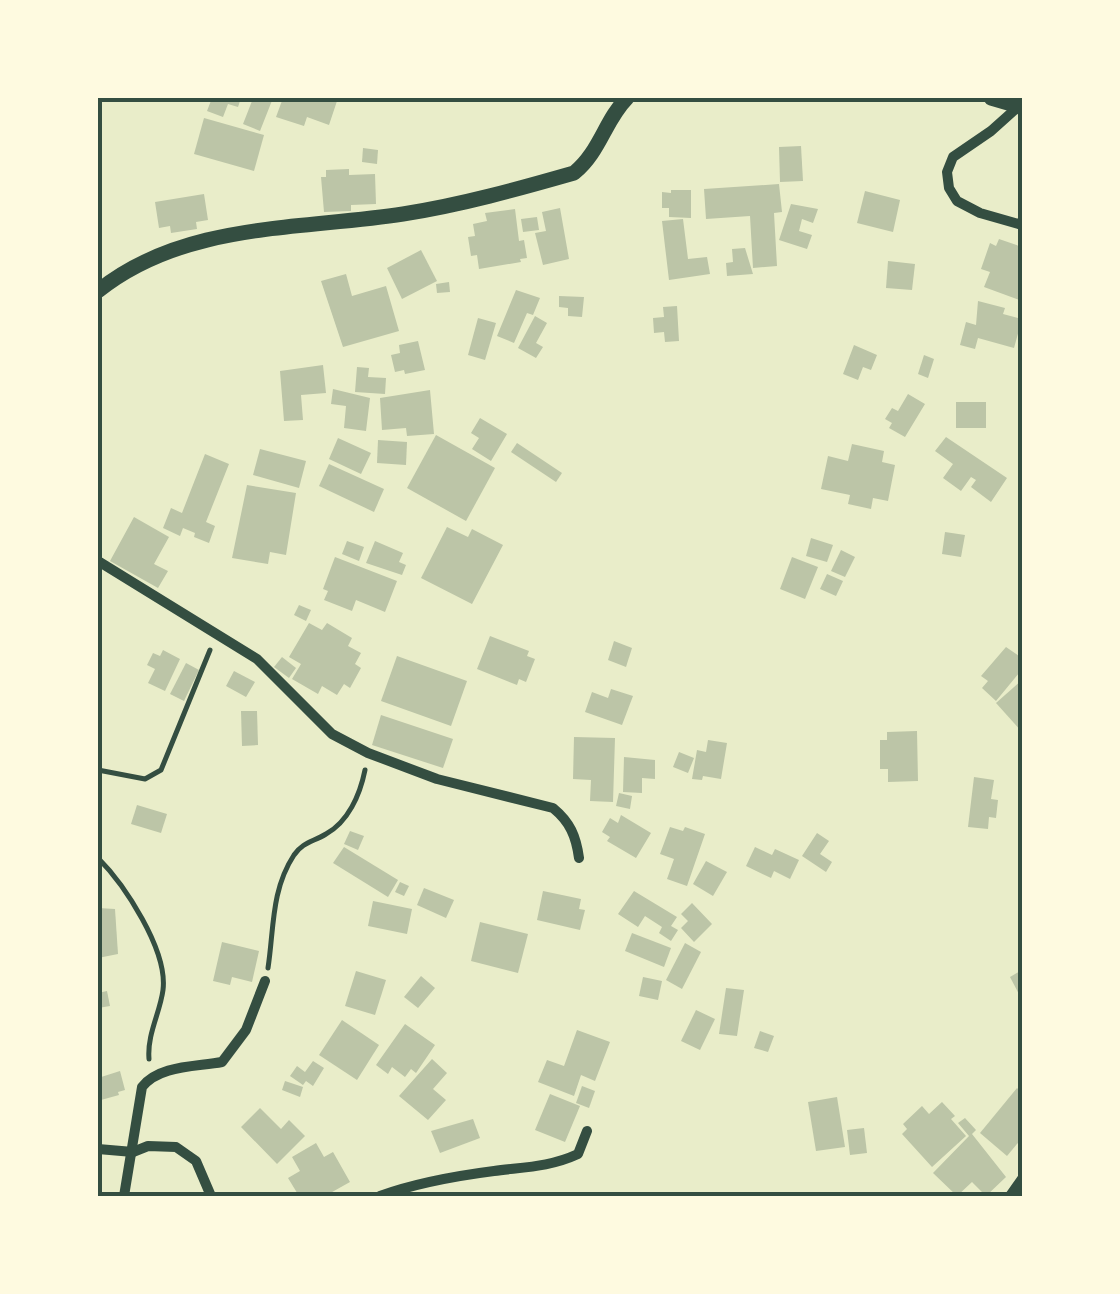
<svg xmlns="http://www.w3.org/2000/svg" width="1120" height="1294" viewBox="0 0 1120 1294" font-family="'Titillium Web',sans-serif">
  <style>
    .building { fill: #bcc5a7 }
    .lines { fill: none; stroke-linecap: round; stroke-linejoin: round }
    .path { stroke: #344e41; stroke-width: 5 }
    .minor { stroke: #344e41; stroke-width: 10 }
    .tertiary { stroke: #344e41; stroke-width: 15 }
    .neatline { fill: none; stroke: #344e41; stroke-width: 4 }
  </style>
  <rect width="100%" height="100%" fill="#e9edc9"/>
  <g class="building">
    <polygon points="212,98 241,98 238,107 228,104 223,117 207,111"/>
    <polygon points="244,98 273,98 260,131 243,124 252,101"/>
    <polygon points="283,98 338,98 329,125 307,117 304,126 276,117"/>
    <polygon points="204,118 264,135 254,171 194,154"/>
    <polygon points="801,146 803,181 780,182 779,147"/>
    <polygon points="363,148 378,150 377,164 362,162"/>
    <polygon points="349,169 349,175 375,174 376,204 351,205 351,211 324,212 321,177 326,177 326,170"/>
    <polygon points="779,184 782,212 774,213 777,266 753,268 750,216 706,219 704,189"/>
    <polygon points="671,190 691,190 691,218 669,217 669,208 662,208 662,192 671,193"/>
    <polygon points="865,191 900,200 893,232 857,223"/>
    <polygon points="204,194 208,220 196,222 197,229 171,233 170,226 159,228 155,202"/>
    <polygon points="791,204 818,209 813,223 802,219 799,231 812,235 807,249 779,240"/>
    <polygon points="560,208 569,259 543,265 535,233 546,231 542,212"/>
    <polygon points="515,209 519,241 524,240 527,258 520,259 521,262 479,269 477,255 471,256 468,237 475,236 473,224 487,221 485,213"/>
    <polygon points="537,217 539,230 523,232 521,219"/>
    <polygon points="683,219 688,259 707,257 710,274 669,280 662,221"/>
    <polygon points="999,239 1022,247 1022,301 984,287 990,272 981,269 990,243 996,246"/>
    <polygon points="745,248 753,274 727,276 726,263 733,262 732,249"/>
    <polygon points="421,250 437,281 402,299 387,268"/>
    <polygon points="888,261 915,264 912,290 886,288"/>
    <polygon points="346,274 352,296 386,286 399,331 343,347 321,281"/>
    <polygon points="449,282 450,292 437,293 436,284"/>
    <polygon points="516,290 540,298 533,315 527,313 514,343 497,336"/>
    <polygon points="559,296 584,297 582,317 568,316 568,308 559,307"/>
    <polygon points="978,301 1005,308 1003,314 1022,319 1014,348 978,338 975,349 960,345 966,322 976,325"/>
    <polygon points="677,306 679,341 665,342 664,332 654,333 653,318 664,317 663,307"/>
    <polygon points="535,316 547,323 536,343 543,347 536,358 518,348"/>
    <polygon points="478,318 496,323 485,360 468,355"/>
    <polygon points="418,341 425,370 405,374 404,370 395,372 391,355 400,353 399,345"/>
    <polygon points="854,345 877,355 871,370 863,367 858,380 843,374"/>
    <polygon points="924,355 934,359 928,378 918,374"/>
    <polygon points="323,365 326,393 301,395 303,420 284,421 280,371"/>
    <polygon points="357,367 369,368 368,377 386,378 385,394 355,392"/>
    <polygon points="333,389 370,398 366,431 344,428 346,406 331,404"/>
    <polygon points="430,390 434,434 407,436 406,428 382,430 380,398"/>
    <polygon points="908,394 925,404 905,437 889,428 892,423 885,419 892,408 898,411"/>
    <rect x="956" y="402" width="30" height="26"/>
    <polygon points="480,418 507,434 491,461 472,449 479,438 471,433"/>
    <polygon points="436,435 495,468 466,521 407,488"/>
    <polygon points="946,437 1007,478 991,502 971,487 976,480 971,477 961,491 943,478 953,464 935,451"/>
    <polygon points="338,438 371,453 361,474 329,459"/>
    <polygon points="378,440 407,442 406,465 377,463"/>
    <polygon points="517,443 562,473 556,482 511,452"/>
    <polygon points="852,444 884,451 882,462 895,465 888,501 873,498 871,509 848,504 850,495 821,489 828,456 848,461"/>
    <polygon points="260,449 306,461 299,488 253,475"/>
    <polygon points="205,454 229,464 206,522 215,526 209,543 194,537 195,533 183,528 180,536 163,528 171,508 182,513"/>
    <polygon points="329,464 384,489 374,512 319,486"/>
    <polygon points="247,485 296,493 286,555 270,552 268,564 232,558"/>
    <polygon points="134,517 169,537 154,564 168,571 158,588 110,561"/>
    <polygon points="447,527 468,537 472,529 503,545 472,604 421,578"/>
    <polygon points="945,532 965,535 961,557 942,554"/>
    <polygon points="811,538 833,545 827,562 806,556"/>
    <polygon points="347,541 364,547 359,561 342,554"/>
    <polygon points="375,541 403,553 399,562 406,565 402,575 366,563"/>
    <polygon points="841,550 855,557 845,577 831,571"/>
    <polygon points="335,557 397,581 385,612 356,600 352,611 324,600 328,591 323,589"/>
    <polygon points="792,557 818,567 805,599 780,589"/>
    <polygon points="827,574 843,581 836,596 820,589"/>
    <polygon points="299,605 311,610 306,621 294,615"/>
    <polygon points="309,623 322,630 327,623 352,638 348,646 361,653 355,664 361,668 350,688 344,684 337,695 322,686 318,694 292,679 301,664 289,657"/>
    <polygon points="490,636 529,651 527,656 535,659 526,682 519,679 517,685 477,669"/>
    <polygon points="614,641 632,648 626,667 608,660"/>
    <polygon points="1006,647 1022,658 1022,676 1019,673 996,701 982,688 988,681 981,676"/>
    <polygon points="163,650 180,659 165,691 148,683 155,669 147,665 153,653 160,656"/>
    <polygon points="397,656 467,681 451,726 381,701"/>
    <polygon points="282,657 296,668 289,678 274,667"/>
    <polygon points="186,663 199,670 184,701 170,694"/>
    <polygon points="234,671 255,682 246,697 226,686"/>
    <polygon points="1022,680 1022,732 996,703"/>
    <polygon points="611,689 633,696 622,725 585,712 592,692 608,698"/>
    <polygon points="241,711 257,711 258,745 242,746"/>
    <polygon points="381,715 453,739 443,768 372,745"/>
    <polygon points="917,731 918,781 888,782 888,769 880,769 880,740 887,740 887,732"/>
    <polygon points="574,737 615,738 613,802 590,801 591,780 573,779"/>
    <polygon points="708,740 727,743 721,779 703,776 702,780 692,779 697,750 706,752"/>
    <polygon points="679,752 694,758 688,773 673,767"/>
    <polygon points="624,757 655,760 655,779 642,778 642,793 623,792"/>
    <polygon points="974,777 994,780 991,799 998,800 996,818 989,817 988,829 968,827"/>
    <polygon points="619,793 632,796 630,809 616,806"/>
    <polygon points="137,805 167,814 161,833 131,824"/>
    <polygon points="621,815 651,833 636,858 607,841 610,837 602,832 610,818 618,823"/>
    <polygon points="670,827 683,831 685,827 705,834 687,886 667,879 674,859 660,854"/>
    <polygon points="350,831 364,836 358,850 344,844"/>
    <polygon points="817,833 829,841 820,854 832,862 826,872 802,856"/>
    <polygon points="344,847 398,880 388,897 333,863"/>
    <polygon points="755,847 772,855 775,849 799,860 790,879 774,871 771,878 746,866"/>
    <polygon points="706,861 727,872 713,896 693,884"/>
    <polygon points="400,882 409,886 404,896 395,892"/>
    <polygon points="424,888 454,900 446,918 417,905"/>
    <polygon points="543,891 581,899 579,909 585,910 580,930 537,920"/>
    <polygon points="634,891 677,917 671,926 678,930 671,941 659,933 662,927 645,916 638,927 618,914"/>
    <polygon points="373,901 412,909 407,934 368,926"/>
    <polygon points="692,903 712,924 694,942 681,928 688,921 681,914"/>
    <polygon points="98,908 115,909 118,954 98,958"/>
    <polygon points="480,922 528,934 518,973 471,961"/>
    <polygon points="632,933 671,948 664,967 625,951"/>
    <polygon points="222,942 259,951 252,982 232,977 230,985 213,981"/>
    <polygon points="685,943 701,952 682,989 666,980"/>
    <polygon points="1022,970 1022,1000 1010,977"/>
    <polygon points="356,971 386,980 375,1015 345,1006"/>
    <polygon points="421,976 435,988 418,1008 404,997"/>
    <polygon points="643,977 662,981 658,1000 639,996"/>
    <polygon points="726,988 744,990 737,1036 719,1034"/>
    <polygon points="107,991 110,1006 98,1008 98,993"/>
    <polygon points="696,1010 715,1019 700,1050 681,1041"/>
    <polygon points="342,1020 379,1045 357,1080 319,1055"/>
    <polygon points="405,1024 435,1045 416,1073 411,1069 405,1077 392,1067 388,1074 376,1065"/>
    <polygon points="577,1030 610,1042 595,1081 581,1075 574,1096 538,1082 547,1060 564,1066"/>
    <polygon points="760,1031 774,1036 768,1052 754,1048"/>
    <polygon points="432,1059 447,1073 433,1089 446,1100 428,1120 399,1096"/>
    <polygon points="313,1061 324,1068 313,1086 306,1081 303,1085 290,1076 297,1066 305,1072"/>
    <polygon points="120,1071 125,1090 118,1092 119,1095 101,1100 98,1078"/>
    <polygon points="285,1081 303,1087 300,1097 282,1090"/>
    <polygon points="582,1086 595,1091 589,1108 576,1103"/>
    <polygon points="1017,1088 1022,1093 1022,1138 1007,1156 980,1133"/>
    <polygon points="550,1094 580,1106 565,1142 535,1130"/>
    <polygon points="837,1097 845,1147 816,1151 808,1102"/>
    <polygon points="942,1102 955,1116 951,1119 966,1136 932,1167 902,1134 907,1129 903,1124 922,1106 929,1114"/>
    <polygon points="260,1108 281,1129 289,1120 305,1136 277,1164 241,1127"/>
    <polygon points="965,1118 976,1130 972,1134 1006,1177 986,1196 972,1182 957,1196 933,1173 969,1136 958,1123"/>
    <polygon points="473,1119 480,1138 440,1153 431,1131"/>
    <polygon points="864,1128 867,1153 850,1155 847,1130"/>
    <polygon points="316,1143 324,1157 333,1152 350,1182 325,1196 299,1196 288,1178 300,1171 292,1157"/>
  </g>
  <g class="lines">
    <g class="path">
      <polyline points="98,770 145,779 161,770 210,650"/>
      <path d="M98 858C124 884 168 950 163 990 160 1013 147 1034 149 1059"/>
      <path d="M268 968C274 929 271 890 294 855 303 842 313 842 326 834 348 822 360 795 365 770"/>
    </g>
    <g class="minor">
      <polyline points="1019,106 991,131 953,157 947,172 949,188 957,201 980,213 1022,225"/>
      <path d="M98 561 257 659 332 734 368 753 437 779 553 808C570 822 576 836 579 858"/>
      <polyline points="98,1149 133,1152 148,1146 176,1147 196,1161 211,1196"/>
      <path d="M124 1196 142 1087C159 1065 196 1067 222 1062L246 1030 265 981"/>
      <path d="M380 1196C416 1183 455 1176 494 1171 524 1167 550 1167 578 1154L587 1131"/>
      <polyline points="1010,1196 1022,1179"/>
    </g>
    <g class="tertiary">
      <polyline points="991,98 1022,107"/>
      <path d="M98 291C184 222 299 230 403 214 461 205 518 189 574 173 600 152 605 120 627 98"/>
    </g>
  </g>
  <rect width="1120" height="1294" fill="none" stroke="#fefae0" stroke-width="200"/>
  <rect x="100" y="100" width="920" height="1094" class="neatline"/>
</svg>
